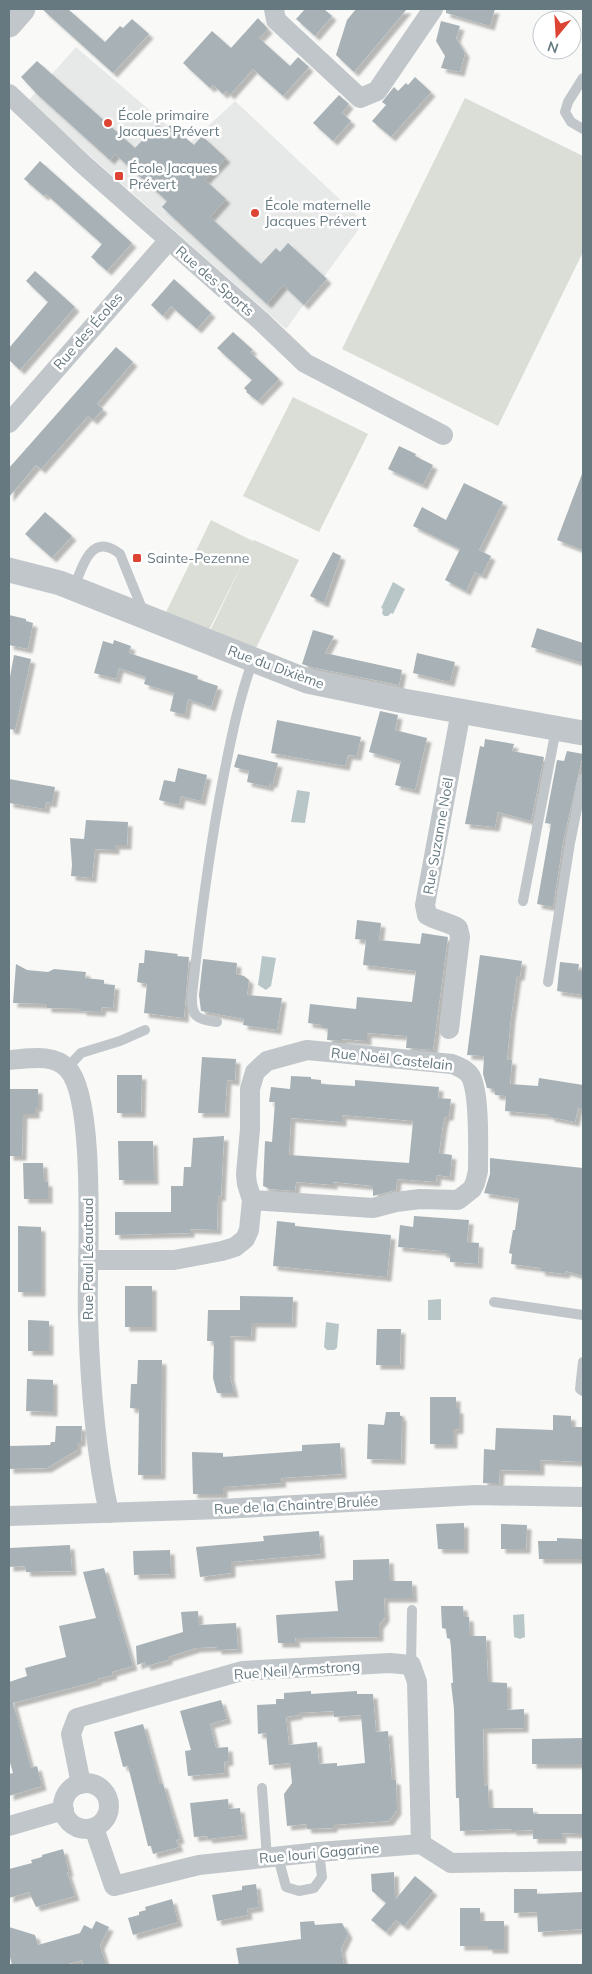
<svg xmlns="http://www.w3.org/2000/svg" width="592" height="1974" viewBox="0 0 592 1974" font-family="Mulish,sans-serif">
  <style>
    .built { fill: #e7e9e8 }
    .green { fill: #daded6 }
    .water { fill: #b8c6c8 }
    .building { fill: #a8b2b6; fill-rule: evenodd; filter: url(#shadow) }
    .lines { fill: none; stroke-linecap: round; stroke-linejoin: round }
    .service { stroke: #c0c6c9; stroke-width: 10 }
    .minor { stroke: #c0c6c9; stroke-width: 20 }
    .tertiary { stroke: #c0c6c9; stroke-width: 25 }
    .poi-dot { fill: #d43; stroke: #fff; stroke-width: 2 }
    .labels { text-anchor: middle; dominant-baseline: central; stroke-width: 5; stroke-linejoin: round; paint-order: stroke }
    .poi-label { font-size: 14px; fill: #667981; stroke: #fff; text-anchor: start }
    .street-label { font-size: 14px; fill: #667981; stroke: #fff }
  </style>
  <defs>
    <filter id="shadow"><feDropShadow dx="4.5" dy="4.5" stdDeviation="1" flood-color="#0004"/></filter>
  </defs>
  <rect width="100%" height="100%" fill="#f9f9f7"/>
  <polygon class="built" points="76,47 189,144 235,101 364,222 286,329 28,101"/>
  <g class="green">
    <polygon points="465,98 583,156 583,252 498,426 342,349"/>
    <polygon points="293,397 368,434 319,532 243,496"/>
    <polygon points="211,520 253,541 254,540 299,560 256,648 210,631 245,558 209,630 166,612"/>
  </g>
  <g class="water">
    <polygon points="393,582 405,589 393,614 391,613 388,616 384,616 382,613 383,609 381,608"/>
    <polygon points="297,790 310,792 305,823 291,822"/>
    <polygon points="262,956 276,958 271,986 266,990 258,985"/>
    <polygon points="441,1299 441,1320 428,1320 428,1300"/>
    <polygon points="326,1322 339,1324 337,1348 334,1350 327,1350 324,1347"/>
    <polygon points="524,1614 525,1637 520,1639 514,1637 513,1615"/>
  </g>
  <g class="building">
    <polygon points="42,9 68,9 105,42 120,26 123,28 132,19 149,34 113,73"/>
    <polygon points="305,9 324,9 332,16 315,36 296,19"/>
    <polygon points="356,9 407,9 354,72 336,55 347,20"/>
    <polygon points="446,9 495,9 490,26 446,13"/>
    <polygon points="258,18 268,29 259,38 290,66 298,57 309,67 283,96 253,69 230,95 226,91 223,94 213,85 210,88 183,63 212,31 231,48"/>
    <polygon points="441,21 460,26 456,38 465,53 460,72 441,68 445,56 436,41"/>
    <polygon points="37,61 135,148 158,124 165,131 170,125 194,145 202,136 226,158 205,180 226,199 210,217 261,264 276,248 280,252 288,243 327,279 304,305 283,285 267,304 162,207 167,201 115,154 110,160 37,94 21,77"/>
    <polygon points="415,77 431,92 391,137 372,121 386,105 382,102 394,87 398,91 406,83 408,85"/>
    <polygon points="339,95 349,104 342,113 351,121 333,141 313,123"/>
    <polygon points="40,161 132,243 107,271 91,257 102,244 46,194 44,196 24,179"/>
    <polygon points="35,271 75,307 20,370 9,360 9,348 48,302 26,281"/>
    <polygon points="174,279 211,313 197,329 171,306 163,316 151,305"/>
    <polygon points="233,332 253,350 250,352 279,379 258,401 246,392 247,391 244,388 252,380 217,348"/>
    <polygon points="116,347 133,362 97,404 103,409 93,420 88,416 41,469 36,465 9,497 9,468"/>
    <polygon points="399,446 416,454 415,456 433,465 423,485 388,469"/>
    <polygon points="582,474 583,474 583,550 557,540"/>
    <polygon points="464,483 503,502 479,550 491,556 482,575 475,572 466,591 445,580 460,549 413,526 422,507 446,520"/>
    <polygon points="45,512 72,536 52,558 25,534"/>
    <polygon points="333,552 341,556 324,603 310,596"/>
    <polygon points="9,615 26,619 26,621 33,623 28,649 9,645"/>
    <polygon points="537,628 583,643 583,663 531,647"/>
    <polygon points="313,630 334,636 325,653 402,670 399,685 311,667 302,664"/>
    <polygon points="114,640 131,646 129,653 198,676 197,679 218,686 211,707 188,699 185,715 170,711 174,693 144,684 146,677 119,668 116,679 94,673 103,641 113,644"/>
    <polygon points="417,653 455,662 450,682 413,673"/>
    <polygon points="14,655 31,659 15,730 9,729 9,682"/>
    <polygon points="380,711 398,715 395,730 427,738 415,790 395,785 401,761 369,752"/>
    <polygon points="277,720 361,737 357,756 348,755 345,766 271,753"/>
    <polygon points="485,739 514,744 512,751 544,757 531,821 498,812 495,827 465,824 480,746 484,747"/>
    <polygon points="567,751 583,754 563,842 553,907 537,904 551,824 545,823 557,760 564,761"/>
    <polygon points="238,754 278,763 273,783 270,783 269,787 247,782 249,771 234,767"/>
    <polygon points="178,768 207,775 201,801 181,796 179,805 159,800 164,780 175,782"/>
    <polygon points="9,779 55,787 52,803 46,802 45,809 9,803"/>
    <polygon points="86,820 128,822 127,845 115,845 115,850 95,849 92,878 71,876 72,865 70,838 84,839"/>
    <polygon points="357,920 381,923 379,940 420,944 422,933 448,937 433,1050 406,1048 407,1036 367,1033 367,1041 342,1039 342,1041 327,1040 328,1028 322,1028 322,1025 308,1023 310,1004 356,1009 357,997 412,1002 416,971 363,965 366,940 355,939"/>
    <polygon points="145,950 178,954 177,956 189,957 184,1018 144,1013 147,984 137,982 139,963 144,963"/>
    <polygon points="480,955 522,961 520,976 517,976 511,1017 507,1060 512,1060 510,1084 538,1086 539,1078 583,1085 583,1110 578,1108 575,1122 550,1117 550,1115 505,1111 506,1096 495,1095 494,1089 487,1088 483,1074 484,1056 467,1055"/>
    <polygon points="203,959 237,963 236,974 244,976 249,980 247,995 282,998 277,1030 243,1025 244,1019 201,1011 199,995"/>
    <polygon points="560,962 579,964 578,971 583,971 583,995 557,991"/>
    <polygon points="16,964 27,970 48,972 54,969 86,972 85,978 104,980 104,984 115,985 113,1008 102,1007 101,1012 82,1011 82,1009 47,1008 47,1004 13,1003"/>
    <polygon points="202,1057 236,1059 235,1081 227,1080 225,1113 198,1113"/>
    <polygon points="117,1075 142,1075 141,1113 117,1113"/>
    <path d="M291 1076 311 1077V1079L321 1080V1084L355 1086V1080L439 1087 438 1098 451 1099 449 1116H445L443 1124 439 1153 452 1155 450 1177 437 1175 436 1182 397 1179 396 1190 373 1196V1186L333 1182V1185L296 1182 295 1191 270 1189 263 1186 265 1141 272 1142 275 1102H269L271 1087 290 1089ZM342 1115 413 1121 409 1163 289 1155 291 1118 342 1122Z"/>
    <polygon points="9,1089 38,1089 38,1107 35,1107 35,1114 23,1114 22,1156 9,1156"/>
    <polygon points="224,1136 221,1197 218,1196 217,1230 190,1229 190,1233 115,1235 115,1212 171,1212 171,1186 183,1186 184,1167 191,1167 193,1138"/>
    <polygon points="118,1141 153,1141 154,1180 119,1180"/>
    <polygon points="490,1158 583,1168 583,1276 566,1271 565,1274 540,1271 541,1268 511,1264 512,1254 509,1253 513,1230 515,1230 519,1199 484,1193 490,1174"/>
    <polygon points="23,1163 43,1163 44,1182 48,1182 48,1199 24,1199"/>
    <polygon points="414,1216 469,1220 467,1242 479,1243 478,1264 450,1262 450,1254 442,1253 442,1251 398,1247 400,1225 413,1227"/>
    <polygon points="277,1221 295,1223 295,1226 391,1235 387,1277 273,1266"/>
    <polygon points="18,1226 41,1227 41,1292 18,1292"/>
    <rect x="125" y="1286" width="27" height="41"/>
    <polygon points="240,1296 293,1297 292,1323 252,1323 251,1337 230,1336 230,1376 234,1393 217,1393 213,1378 214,1341 207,1341 208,1310 240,1310"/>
    <polygon points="28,1320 49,1321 49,1351 28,1351"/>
    <polygon points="377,1329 401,1329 400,1365 376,1365"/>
    <polygon points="138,1360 162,1360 161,1475 138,1475 139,1409 130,1408 131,1384 137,1384"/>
    <polygon points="27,1379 53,1380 53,1412 26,1411"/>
    <polygon points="430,1397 456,1397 456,1409 459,1409 459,1429 453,1430 453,1444 430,1444"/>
    <polygon points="386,1412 400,1412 400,1416 402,1416 401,1460 367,1459 368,1424 384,1425"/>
    <polygon points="553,1415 571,1416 571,1427 583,1427 583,1462 540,1460 540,1471 500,1470 499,1484 483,1483 484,1449 495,1450 496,1428 553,1430"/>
    <polygon points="56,1426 82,1426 81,1442 77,1442 77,1450 47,1468 9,1469 9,1446 50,1445 51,1442 55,1442"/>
    <polygon points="340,1443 342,1474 281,1478 282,1483 223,1487 223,1494 193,1494 192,1452 223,1453 223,1457 302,1451 302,1445"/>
    <polygon points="464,1523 464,1549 438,1549 436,1524"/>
    <polygon points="501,1524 527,1525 526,1549 501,1549"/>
    <polygon points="319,1531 321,1554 231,1562 231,1573 200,1577 196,1547 264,1541 263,1536"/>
    <polygon points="557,1538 583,1539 583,1559 539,1559 538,1541 557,1541"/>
    <polygon points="70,1545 72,1571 26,1572 25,1566 9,1567 9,1548"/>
    <polygon points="170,1550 171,1574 134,1575 133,1551"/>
    <polygon points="389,1559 390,1581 412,1581 413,1598 384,1598 385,1617 379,1625 379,1637 295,1638 296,1643 278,1643 276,1615 338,1611 335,1581 353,1580 353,1560"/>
    <polygon points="104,1568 133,1666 112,1672 113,1675 97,1679 97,1681 13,1703 31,1768 37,1766 42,1786 9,1796 9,1774 13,1773 9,1759 9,1682 27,1676 25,1668 66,1657 59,1626 96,1618 83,1572"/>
    <polygon points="441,1606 463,1606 464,1617 469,1617 470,1636 486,1636 488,1682 507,1683 507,1710 524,1709 524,1728 483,1729 484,1786 488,1785 489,1808 533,1808 533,1814 583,1814 583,1834 562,1833 562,1839 533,1839 533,1830 512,1831 512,1829 460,1831 459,1798 456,1798 454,1709 451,1683 453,1683 451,1648 450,1639 447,1638 446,1629 442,1628"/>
    <polygon points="198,1611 199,1625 236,1623 238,1649 217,1650 217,1647 196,1648 168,1657 168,1660 146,1666 145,1662 137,1665 136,1646 183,1632 181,1612"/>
    <path d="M311 1691V1694L357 1691V1694H373L376 1732 388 1731 392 1780H396L397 1810 389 1821 333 1825V1828L307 1829 306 1824 287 1826 284 1794 292 1783 290 1763 269 1765 266 1733 258 1734 257 1705 276 1704V1699H284V1693ZM334 1711V1717L361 1715 365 1763 337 1766V1763L319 1764 317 1742 289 1745 286 1717 298 1715V1713Z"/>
    <polygon points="221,1700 227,1719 210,1724 216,1748 228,1747 229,1761 224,1762 225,1773 188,1776 185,1751 191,1750 180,1711"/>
    <polygon points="143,1724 160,1784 163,1784 180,1839 176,1840 179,1847 153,1854 151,1846 148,1846 128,1766 123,1767 114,1732"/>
    <polygon points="583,1738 583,1764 532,1764 532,1739"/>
    <polygon points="228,1799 229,1809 240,1808 243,1835 208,1839 207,1836 194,1837 190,1803"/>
    <polygon points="63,1849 69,1872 67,1872 75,1896 36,1907 29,1892 9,1898 9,1869 32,1863 31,1860 42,1857 42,1855"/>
    <polygon points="394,1872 395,1900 415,1876 433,1891 404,1926 396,1920 386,1932 371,1920 386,1903 372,1891 371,1874"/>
    <polygon points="256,1884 259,1907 247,1909 248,1915 217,1921 212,1895 242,1890 242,1886"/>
    <polygon points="514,1889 537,1889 537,1894 583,1892 583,1929 538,1932 537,1912 514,1913"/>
    <polygon points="172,1899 178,1922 133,1935 128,1918 139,1915 139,1912 146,1910 145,1907"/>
    <polygon points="460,1908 480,1908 480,1921 504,1921 504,1949 488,1949 488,1946 460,1946"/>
    <polygon points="96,1921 109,1927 100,1945 106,1965 83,1965 82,1960 65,1965 12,1965 9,1953 9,1927 35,1935 38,1945 80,1933 84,1925 92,1929"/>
    <polygon points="314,1921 315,1925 342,1923 348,1934 341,1949 344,1965 239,1965 236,1948 301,1939 300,1922"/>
  </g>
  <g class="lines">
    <g class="service">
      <polyline points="583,78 568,102 565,112 571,122 583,129"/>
      <path d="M74 588C82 567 91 531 120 554L143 611"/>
      <polyline points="523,901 556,729"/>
      <polyline points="548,982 570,843 583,778"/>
      <path d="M217 1022C196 1020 191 1016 192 995 200 922 209 850 223 779 231 739 239 698 253 660"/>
      <polyline points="67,1068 81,1053 120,1041 145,1030"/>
      <polyline points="494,1302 583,1315"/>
      <polyline points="583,1362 580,1389 583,1391"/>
      <polyline points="411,1665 412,1610"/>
      <polyline points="262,1788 267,1858"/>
      <polyline points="278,1857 286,1887 299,1891 314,1888 322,1877 319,1852"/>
    </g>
    <g class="minor">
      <polyline points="274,9 276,20 360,98 377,91 433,9"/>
      <polyline points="9,94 83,164 261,321 305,363 443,435"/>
      <polyline points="9,423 169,240"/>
      <path d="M449 1029 460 937 458 928C448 922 437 921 427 915L425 905 461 711"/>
      <path d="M9 1060C28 1059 52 1053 67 1068 98 1098 86 1270 88 1317 90 1383 95 1449 109 1513"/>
      <path d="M88 1260H174L222 1251 235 1247 245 1239 249 1230 252 1200 247 1184 246 1174 250 1129V1089L255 1072 267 1061 307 1050 452 1064C460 1067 467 1070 471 1077 480 1095 478 1149 478 1171L475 1183 472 1189 458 1200 420 1199 396 1202 373 1208 252 1200"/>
      <polyline points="9,1516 222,1509 476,1495 583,1497"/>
      <circle cx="86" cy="1806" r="23"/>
      <polyline points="81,1784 71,1734 77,1718 242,1671 390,1663 411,1665 417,1682 421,1844"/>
      <polyline points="9,1826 64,1810"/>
      <polyline points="94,1828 114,1886 199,1865 319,1852 421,1844 451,1863 583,1861"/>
    </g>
    <g class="tertiary">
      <polyline points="9,25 23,9"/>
      <polyline points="9,570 60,583 307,681 404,701 583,733"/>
    </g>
  </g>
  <g class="poi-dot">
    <circle cx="108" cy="123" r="5"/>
    <rect x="114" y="171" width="10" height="10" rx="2.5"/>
    <circle cx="255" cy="213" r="5"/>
    <rect x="132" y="553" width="10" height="10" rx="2.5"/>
  </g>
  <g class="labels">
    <g class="poi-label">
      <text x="118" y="115">École primaire<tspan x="118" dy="16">Jacques Prévert</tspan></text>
      <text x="129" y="168">École Jacques<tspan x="129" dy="16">Prévert</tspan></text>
      <text x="265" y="205">École maternelle<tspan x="265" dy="16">Jacques Prévert</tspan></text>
      <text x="147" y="558">Sainte-Pezenne</text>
    </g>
    <g class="street-label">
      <text transform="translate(215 281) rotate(41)">Rue des Sports</text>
      <text transform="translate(88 331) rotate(-49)">Rue des Écoles</text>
      <text transform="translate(276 667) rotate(20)">Rue du Dixième</text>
      <text transform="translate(438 836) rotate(-80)">Rue Suzanne Noël</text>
      <text transform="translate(392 1059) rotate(6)">Rue Noël Castelain</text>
      <text transform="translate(88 1259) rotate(-90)">Rue Paul Léautaud</text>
      <text transform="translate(296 1505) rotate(-3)">Rue de la Chaintre Brulée</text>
      <text transform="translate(297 1670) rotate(-4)">Rue Neil Armstrong</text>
      <text transform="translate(319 1853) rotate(-5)">Rue Iouri Gagarine</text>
    </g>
  </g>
  <rect width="592" height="1974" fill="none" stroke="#667981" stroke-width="20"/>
  <g transform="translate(557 35) rotate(198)"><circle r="24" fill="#ffffff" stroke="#c2c9cd"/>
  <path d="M0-4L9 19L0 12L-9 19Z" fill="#dd4433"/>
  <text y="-8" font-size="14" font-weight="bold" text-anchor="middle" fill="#667981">N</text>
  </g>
</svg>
